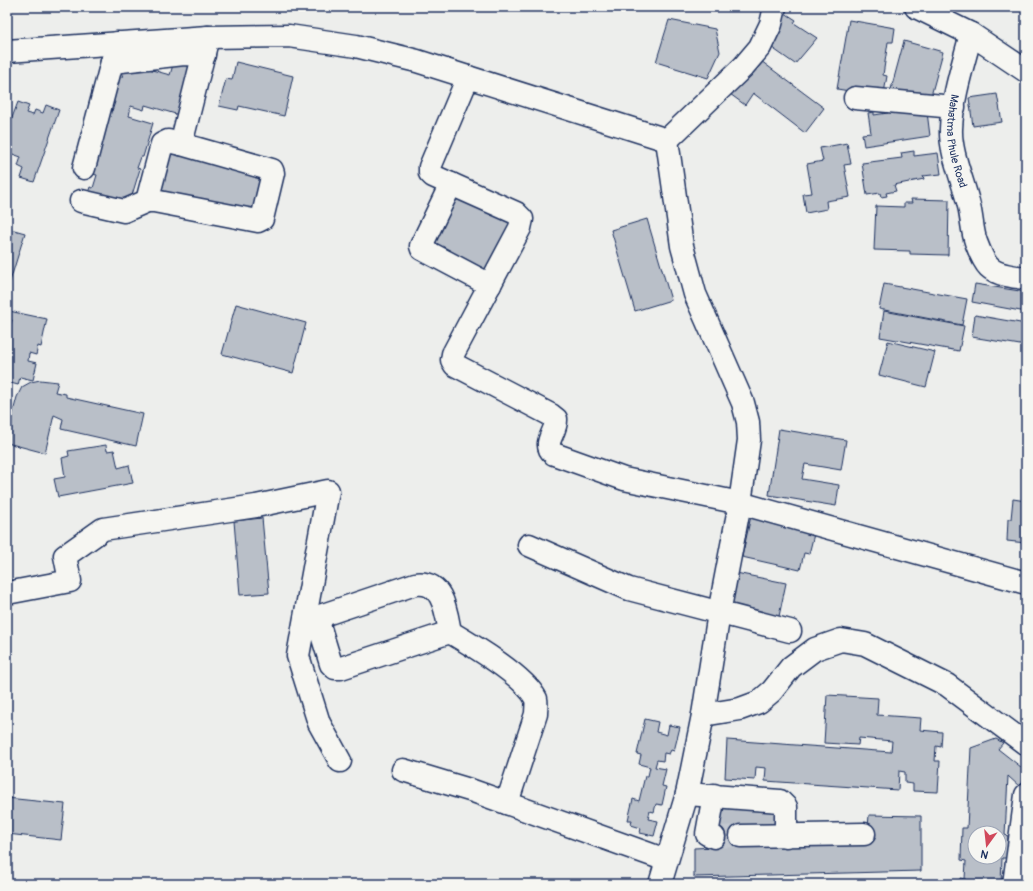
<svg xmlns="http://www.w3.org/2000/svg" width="1033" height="891" viewBox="0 0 1033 891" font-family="Pangolin,sans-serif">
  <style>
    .building { fill: #b9bfc8; stroke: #1b2f5e; fill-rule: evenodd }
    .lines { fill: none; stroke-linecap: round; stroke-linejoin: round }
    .minor-tunnel { stroke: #c3c8d0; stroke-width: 22; stroke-dasharray: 22 11; stroke-linecap: butt }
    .minor-casing { stroke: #1b2f5e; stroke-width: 25 }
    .minor { stroke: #f6f6f2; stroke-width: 22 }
    .labels { text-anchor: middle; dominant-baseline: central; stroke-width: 3.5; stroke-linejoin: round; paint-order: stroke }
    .street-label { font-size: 11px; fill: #1b2f5e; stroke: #f6f6f2 }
  </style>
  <rect width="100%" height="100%" fill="#edeeec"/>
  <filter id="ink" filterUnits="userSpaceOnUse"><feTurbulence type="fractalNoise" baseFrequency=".025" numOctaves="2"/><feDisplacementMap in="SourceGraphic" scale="8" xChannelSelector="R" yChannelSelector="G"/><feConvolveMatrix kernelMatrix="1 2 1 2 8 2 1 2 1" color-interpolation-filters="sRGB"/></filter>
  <g filter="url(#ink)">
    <g class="building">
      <polygon points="785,13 796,20 794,23 817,38 795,64 768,45"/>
      <polygon points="669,20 715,29 720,52 708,78 656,62"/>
      <polygon points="849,20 895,28 893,42 888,42 883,75 887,76 884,93 856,92 837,89"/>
      <polygon points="904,41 943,52 929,103 890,93"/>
      <polygon points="175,58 194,64 179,115 145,105 144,110 131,106 129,116 153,123 143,157 141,157 137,168 140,169 129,205 88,193 90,187 93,188 97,175 92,174 107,109 112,111 115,102 107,100 118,76 122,77 127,63 170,75"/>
      <polygon points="757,58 824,108 805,133 753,93 745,105 730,94"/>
      <polygon points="236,62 293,76 284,116 239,106 238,110 219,106 226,79 232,80"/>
      <polygon points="997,94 1002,122 973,126 969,98"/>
      <polygon points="18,102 29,106 26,113 33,115 35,110 43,113 46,105 59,110 34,182 21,178 24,169 18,166 21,157 7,152 7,122 10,123"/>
      <polygon points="888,110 927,112 930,136 864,146 862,134 871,133 868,113 874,112 874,115 888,113"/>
      <polygon points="847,143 851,164 844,165 850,197 826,201 827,209 806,213 803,194 812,193 807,164 823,161 820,148"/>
      <polygon points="1023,147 1026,147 1026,173"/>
      <polygon points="914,151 914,156 938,153 941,174 923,176 924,179 894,185 896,191 886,193 887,196 881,197 880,193 867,195 862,163 902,158 901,153"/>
      <polygon points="171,152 267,178 257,216 160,190"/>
      <polygon points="455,189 517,220 487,277 426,246"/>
      <polygon points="911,199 949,200 948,255 910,254 910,251 874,250 876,206 904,207 904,203 912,203"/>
      <polygon points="647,219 671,300 635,311 611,230"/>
      <polygon points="7,228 25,233 7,291"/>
      <polygon points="884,284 967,299 962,325 879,309"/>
      <polygon points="975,284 1026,292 1026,312 972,302"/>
      <polygon points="236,304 306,323 293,373 222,354"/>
      <polygon points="9,311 47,319 41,347 38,346 36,355 29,353 28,361 37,363 33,380 20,377 18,385 7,382 7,335 12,320 7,319"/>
      <polygon points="884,311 964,326 959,351 880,337"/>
      <polygon points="975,315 1026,324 1026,346 972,337"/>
      <polygon points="888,341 935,352 926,387 879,375"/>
      <polygon points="40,380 58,382 55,392 66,394 66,397 143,414 136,446 61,429 63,419 54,415 45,453 7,443 7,435 17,397 22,387 31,382"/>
      <polygon points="779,429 846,440 841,470 805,464 802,479 839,485 836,506 769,495"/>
      <polygon points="106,445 107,451 114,450 118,468 129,465 133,483 58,497 54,479 65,477 62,458 69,456 68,451"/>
      <polygon points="1013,499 1026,501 1026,543 1007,541 1008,519 1011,519"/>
      <polygon points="751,516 815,530 809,554 804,553 800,570 742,557"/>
      <polygon points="262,518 269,593 240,595 234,521"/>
      <polygon points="736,573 786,583 778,621 728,610"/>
      <polygon points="827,695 878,698 877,715 921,718 920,730 942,732 941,747 936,746 935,761 940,761 938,792 913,791 913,784 905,783 905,772 899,771 898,790 765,781 766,768 756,767 755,780 725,778 727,740 891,752 892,741 859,738 858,745 824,743"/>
      <polygon points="645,719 658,722 656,732 667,735 669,725 680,727 674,751 671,750 669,754 664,753 663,761 657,760 655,767 666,769 662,786 666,787 662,805 656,804 654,812 650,811 648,819 658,821 654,836 640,833 641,828 631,825 632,820 628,820 633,799 639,801 645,776 648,776 650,767 639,764 641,755 637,754"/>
      <path d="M996 739 1003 743 998 749 1026 771V776L1020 787 1008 776 1005 835 1008 836 1007 858H1002L1001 884H960V878L965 879 966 861 961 860 962 828H967L971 748ZM975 833H999V857H975Z"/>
      <polygon points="7,798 65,804 61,840 7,834"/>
      <polygon points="716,803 781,803 781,827 867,839 869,815 921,816 921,871 694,877 694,848 715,847"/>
    </g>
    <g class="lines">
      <polyline class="minor-tunnel" points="714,837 741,836"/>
      <g class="minor-casing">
        <g id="minor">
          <path id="s1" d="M916 7 971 34C963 65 952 98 951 129 950 153 964 183 969 206 972 218 972 231 976 242 979 250 983 261 989 267 997 275 1015 277 1026 278"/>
          <polyline points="971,34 1026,71"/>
          <polyline points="7,51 208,37 289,36 356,46 417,61 667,140"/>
          <polyline points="112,62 184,54 204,55"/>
          <path d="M468 77 430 167V173L433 176 516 213 522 219 520 228 453 354 452 360 455 365 551 415 556 419C557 433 541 443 554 454L624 479 740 503 1026 583"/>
          <polyline points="855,98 954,107"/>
          <polyline points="667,140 743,67 760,47 771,24 775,7"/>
          <polyline points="84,168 117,43"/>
          <polyline points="451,184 421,246 422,249 490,285"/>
          <polyline points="81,201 124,211 147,201 154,201 258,221 262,219 273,173 272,170 181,144 208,37"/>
          <polyline points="147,201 162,144 168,141 181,144"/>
          <polyline points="529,545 629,589 790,631"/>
          <polyline points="7,593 70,581 65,556 103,529 256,506 328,491 298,656 319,723 340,761"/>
          <path d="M450 632 341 668H335L331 664 319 625 323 615 415 584C443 580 446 611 450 632 472 645 525 676 536 699 537 703 536 710 536 714L507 803"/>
          <polyline points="703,715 740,709 759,702 772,691 791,667 815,649 841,640 865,644 947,685 1026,744"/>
          <polyline points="403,770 473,791 666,860"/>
          <polyline points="687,794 780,801 786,807 786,836"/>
          <polyline points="741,836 864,834"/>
          <polyline points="714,837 707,834 714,795"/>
          <polyline points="660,884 687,794 703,715 719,613 740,503 749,440 748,422 743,403 695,294 682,246 667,140"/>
          <polyline points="1014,884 1026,795"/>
        </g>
      </g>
      <use href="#minor" class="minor"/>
    </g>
  </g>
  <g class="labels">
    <g class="street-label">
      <text stroke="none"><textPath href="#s1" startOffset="171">Mahatma Phule Road</textPath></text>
    </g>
  </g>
  <rect width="1033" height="891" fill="none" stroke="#f6f6f2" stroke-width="24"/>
  <rect x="12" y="12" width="1009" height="867" fill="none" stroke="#1b2f5e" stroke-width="1.5" filter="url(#ink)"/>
  <g transform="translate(987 845) rotate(195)"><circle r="19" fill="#f6f6f2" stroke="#9ea6b7"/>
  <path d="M0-3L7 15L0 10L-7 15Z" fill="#d1495b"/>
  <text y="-6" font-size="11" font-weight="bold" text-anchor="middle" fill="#1b2f5e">N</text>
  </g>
</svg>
